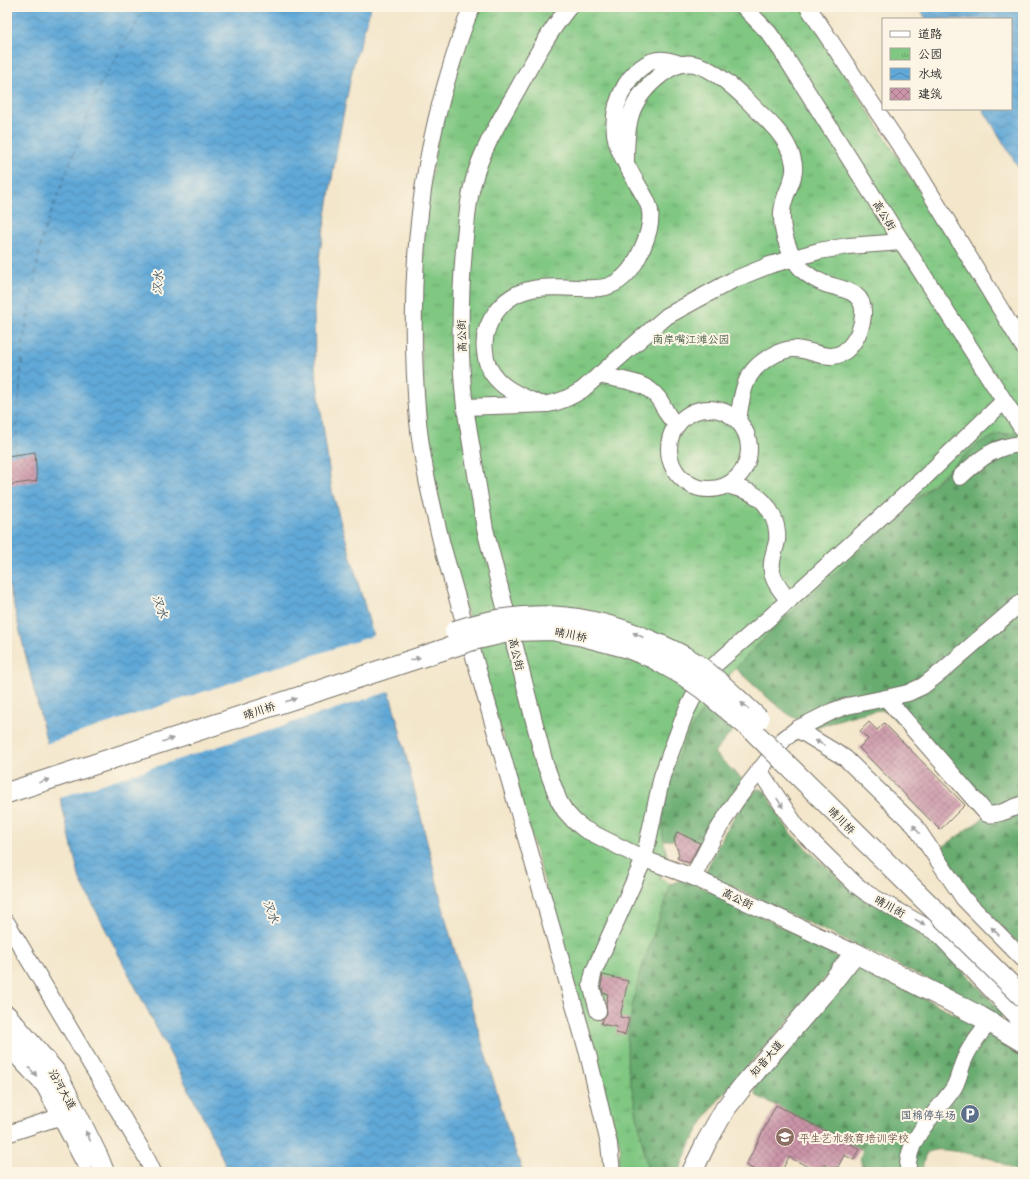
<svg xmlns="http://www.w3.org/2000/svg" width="1030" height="1179" viewBox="0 0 1030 1179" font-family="Mali,'LXGW WenKai TC',sans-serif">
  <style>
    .forest { fill: url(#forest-firs); stroke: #4a6c4e }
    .park { fill: url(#park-tufts); stroke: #567956 }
    .water { fill: url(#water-waves); stroke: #466a81 }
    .pier { fill: #f3e6ca }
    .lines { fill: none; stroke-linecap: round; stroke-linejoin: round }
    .ferry { stroke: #3e5767; stroke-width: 1; stroke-dasharray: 5 4; stroke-linecap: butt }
    .building { fill: url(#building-cross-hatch) }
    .minor-casing { stroke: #716c63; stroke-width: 18 }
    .major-casing { stroke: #716c63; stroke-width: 22 }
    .minor { stroke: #fff; stroke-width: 16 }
    .major { stroke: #fff; stroke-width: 20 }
    .major-bridge-casing { stroke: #716c63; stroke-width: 22; stroke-linecap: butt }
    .major-bridge { stroke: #fff; stroke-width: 20 }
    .oneway { fill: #a0a0a0 }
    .labels { text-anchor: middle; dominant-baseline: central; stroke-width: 4; stroke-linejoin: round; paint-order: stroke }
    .street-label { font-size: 11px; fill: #2b2b2b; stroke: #fcf5e5 }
    .park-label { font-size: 11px; fill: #445a45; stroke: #fcf5e5 }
    .service-label { font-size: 11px; fill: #4e5e75; stroke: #fcf5e5; text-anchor: end }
    .education-label { font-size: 11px; fill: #785e54; stroke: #fcf5e5; text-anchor: start }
    .water-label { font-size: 12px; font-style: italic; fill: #3e5767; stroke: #fcf5e5 }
  </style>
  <defs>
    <pattern id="forest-firs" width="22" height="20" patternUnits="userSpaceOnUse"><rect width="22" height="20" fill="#68ac70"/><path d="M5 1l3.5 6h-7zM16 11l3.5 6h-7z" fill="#568c5c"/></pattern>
    <pattern id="park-tufts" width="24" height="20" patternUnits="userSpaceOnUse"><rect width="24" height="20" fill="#80c782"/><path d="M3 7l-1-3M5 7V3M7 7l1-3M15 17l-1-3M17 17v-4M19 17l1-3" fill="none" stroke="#69a26b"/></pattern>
    <pattern id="water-waves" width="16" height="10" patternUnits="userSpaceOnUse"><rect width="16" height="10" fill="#60a8d7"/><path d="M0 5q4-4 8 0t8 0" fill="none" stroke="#4f89af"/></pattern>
    <pattern id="building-cross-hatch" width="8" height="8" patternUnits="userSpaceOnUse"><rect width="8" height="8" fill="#cb94a8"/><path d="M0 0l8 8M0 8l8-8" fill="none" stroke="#a57989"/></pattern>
  </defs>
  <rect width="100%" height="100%" fill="#fcf5e5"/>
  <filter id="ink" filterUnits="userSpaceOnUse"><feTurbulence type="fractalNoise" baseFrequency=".025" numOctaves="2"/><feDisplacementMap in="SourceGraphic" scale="8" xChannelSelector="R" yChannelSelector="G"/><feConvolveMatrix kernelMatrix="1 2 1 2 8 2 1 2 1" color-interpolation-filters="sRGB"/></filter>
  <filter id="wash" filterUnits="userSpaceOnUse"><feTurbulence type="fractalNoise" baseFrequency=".012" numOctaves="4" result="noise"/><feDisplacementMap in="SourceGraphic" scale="16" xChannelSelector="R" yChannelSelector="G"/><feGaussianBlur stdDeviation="0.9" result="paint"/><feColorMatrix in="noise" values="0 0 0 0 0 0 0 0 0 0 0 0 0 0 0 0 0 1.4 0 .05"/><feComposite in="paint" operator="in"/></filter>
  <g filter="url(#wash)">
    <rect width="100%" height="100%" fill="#f3e6ca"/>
    <g class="forest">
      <path d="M1023 432V948L970 896 941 848 985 817 886 710C869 710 852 716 835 721 830 723 823 726 818 727 796 728 752 683 735 668L776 627 979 443 997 435Z"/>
      <path d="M706 705 734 729 714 753 743 780 701 844 677 833 674 840H662C659 791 680 745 706 705Z"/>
      <path d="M758 789H761L766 792 783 822 792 835 819 860 847 885 933 939 1003 1013 1000 1018 927 979 705 874C716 848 736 806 758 789Z"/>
      <path d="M680 880 692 882 827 949 837 957 838 962C813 996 783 1027 754 1059 734 1081 713 1104 698 1130 690 1144 684 1158 679 1172H648L627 1064V1038L634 997 640 973 671 884Z"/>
      <path d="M867 968 966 1020 1023 1056V1172C1012 1172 1005 1164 995 1160 984 1156 945 1148 934 1150 932 1150 928 1152 926 1154 923 1159 923 1166 922 1172H863L860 1157 863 1150 755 1095 756 1080 853 972 859 969Z"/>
    </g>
    <path class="park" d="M477 7H802L1023 354V432L997 435 979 443C935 480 893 520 851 559 780 624 687 694 667 793 661 821 660 832 668 859L659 878 671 884 640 973 634 997 627 1038V1064L648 1172H618L617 1166 621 1149 443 528 425 429 420 312 424 229 435 151 452 84Z"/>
    <g class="water">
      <polygon points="14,7 371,7 353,66 338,142 320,252 314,308 315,367 332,491 398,723 448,928 511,1140 523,1172 229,1172 205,1121 80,880 7,578 7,447 9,432 7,395 7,59"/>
      <polygon points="919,7 1023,7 1023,175 983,109 1011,109 1011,19 926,19"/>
    </g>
    <polygon class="pier" points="375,635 391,691 58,798 45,744"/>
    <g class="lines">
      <polyline class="ferry" points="15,454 23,345 42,237 98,89 146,7"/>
    </g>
    <g id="blocks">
      <g class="building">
        <polygon points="35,452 37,481 7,485 7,456"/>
        <polygon points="869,722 877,730 884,723 965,805 940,830 859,748 868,739 860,731"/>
        <polygon points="677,832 700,843 689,863 677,858 679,854 674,840"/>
        <polygon points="603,975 628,981 620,1017 629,1019 625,1035 616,1033 617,1027 601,1024 603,1019 607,1013 606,1004 608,994 603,993 601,984"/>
        <polygon points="776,1105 860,1149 854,1160 844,1155 838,1167 831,1168 824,1164 821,1172 818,1172 789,1157 781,1172 758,1172 746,1165"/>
      </g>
    </g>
  </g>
  <g filter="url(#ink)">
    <use href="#blocks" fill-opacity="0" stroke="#716c63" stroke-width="1"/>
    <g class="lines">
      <g class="minor-casing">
        <g id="minor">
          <path d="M472 7C462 28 456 51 449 73 415 184 408 305 418 421 422 463 432 504 442 545L588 1054 609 1144 612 1172"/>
          <path d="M569 7C548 33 532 63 516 92 500 120 481 151 473 183 468 200 467 219 465 237 460 293 458 350 465 407L485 529 545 764 559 801 565 811 574 821 584 829 644 859 693 877 855 953"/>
          <polyline points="744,7 769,33 781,50 902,242 1021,427"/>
          <polyline points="808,7 918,173 1023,346"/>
          <path d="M626 162C626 122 629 99 662 74 671 67 683 62 694 64 713 68 737 90 751 104 764 118 780 130 788 147 804 178 784 185 782 212 781 227 786 244 793 257 799 269 811 278 823 283 841 290 865 289 863 315 862 331 850 356 831 356 818 356 807 349 794 349 786 349 779 352 772 356 744 370 742 392 738 421"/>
          <path d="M599 375C618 380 645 380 658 398 665 407 667 418 677 425"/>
          <path d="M540 404C514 394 487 382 485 351 483 337 488 323 496 312 516 284 548 286 578 288 589 288 601 290 611 285 626 279 636 263 642 249 647 238 652 224 650 211 649 202 643 194 639 187 623 158 608 140 617 105 621 92 626 81 636 72 651 58 661 57 680 64"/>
          <path d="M465 407 548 404C561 402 571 397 582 390L667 316 733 280 770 265 819 251 848 246 902 242"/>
          <circle cx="709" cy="449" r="40"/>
          <path d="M960 477C981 458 994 446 1023 444"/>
          <path d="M727 485C735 488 745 489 753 494 769 502 779 524 777 541 775 551 770 561 772 572 774 583 782 592 789 601"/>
          <polyline points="886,698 908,693 923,686 941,672 1023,601"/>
          <polyline points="797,729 845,758 915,826 964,899 1023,959"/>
          <polyline points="759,770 797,827 856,885 868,894 937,933 1016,1016 1019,1022 1016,1038"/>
          <path d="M693 877 713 838 735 802 784 739 797 729 833 711 847 706 886 698 987 814C996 817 1014 807 1023 804"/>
          <polyline points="7,923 146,1157 153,1172"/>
          <polyline points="598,1011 591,984 594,971 644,859 662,776 685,714 702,680 710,669 768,619 925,477 1004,401"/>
          <polyline points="7,1134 62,1116"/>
          <path d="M908 1172C905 1139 936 1114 953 1089 959 1080 960 1068 965 1058 970 1045 981 1033 989 1022"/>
        </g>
      </g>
      <g class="major-casing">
        <g id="major">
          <polyline points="7,1016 57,1074 98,1157 104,1172"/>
          <polyline points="7,1043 46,1085 85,1160"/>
          <polyline points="692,1172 706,1143 725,1109 743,1086 826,990 855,953 981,1017 1023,1042"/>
        </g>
      </g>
      <use href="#minor" class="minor"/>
      <use href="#major" class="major"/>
      <g class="major-bridge-casing">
        <g id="major-bridge">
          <path d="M455 631C524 608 585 612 651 641 666 647 681 654 695 663 718 679 738 700 759 719"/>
          <polyline points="7,793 473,640 513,631 551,630 583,636 625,647 653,658 683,675 703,689 752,730 1023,997"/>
        </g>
      </g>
      <use href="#major-bridge" class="major-bridge"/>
    </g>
    <defs><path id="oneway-solid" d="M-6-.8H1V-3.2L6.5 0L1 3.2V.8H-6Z"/></defs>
    <g class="oneway">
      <use href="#oneway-solid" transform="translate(638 635) rotate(-156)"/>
      <use href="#oneway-solid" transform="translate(415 659) rotate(-18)"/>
      <use href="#oneway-solid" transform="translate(291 700) rotate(-18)"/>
      <use href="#oneway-solid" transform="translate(745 706) rotate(-138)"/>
      <use href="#oneway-solid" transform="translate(168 740) rotate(-18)"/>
      <use href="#oneway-solid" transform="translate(820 743) rotate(-150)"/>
      <use href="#oneway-solid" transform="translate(44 781) rotate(-18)"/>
      <use href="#oneway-solid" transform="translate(780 803) rotate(57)"/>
      <use href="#oneway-solid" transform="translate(916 829) rotate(-128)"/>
      <use href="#oneway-solid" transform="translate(920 922) rotate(29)"/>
      <use href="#oneway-solid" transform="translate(995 931) rotate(-135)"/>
      <use href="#oneway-solid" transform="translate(33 1072) rotate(48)"/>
      <use href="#oneway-solid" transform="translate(88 1136) rotate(-116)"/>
    </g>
  </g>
  <defs>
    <g id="parking-disc" transform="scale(1)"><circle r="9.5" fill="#5c6f8a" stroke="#fcf5e5"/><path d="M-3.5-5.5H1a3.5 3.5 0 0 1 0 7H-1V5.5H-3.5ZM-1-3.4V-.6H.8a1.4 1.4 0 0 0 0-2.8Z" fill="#fff"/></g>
    <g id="university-disc" transform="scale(1)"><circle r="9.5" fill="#8d6e63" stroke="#fcf5e5"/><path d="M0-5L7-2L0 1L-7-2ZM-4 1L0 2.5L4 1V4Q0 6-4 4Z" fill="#fff"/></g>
  </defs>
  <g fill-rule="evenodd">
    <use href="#parking-disc" x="970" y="1114"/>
    <use href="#university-disc" x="785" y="1137"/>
  </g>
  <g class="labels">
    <g class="street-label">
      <text transform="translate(885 215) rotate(58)">高公街</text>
      <text transform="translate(461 336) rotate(-92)">高公街</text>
      <text transform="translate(571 634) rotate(11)">晴川桥</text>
      <text transform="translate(517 654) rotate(76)">高公街</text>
      <text transform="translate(259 710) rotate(-18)">晴川桥</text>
      <text transform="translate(842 820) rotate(45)">晴川桥</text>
      <text transform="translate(738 898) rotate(25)">高公街</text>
      <text transform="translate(890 906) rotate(29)">晴川街</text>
      <text transform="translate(766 1058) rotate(-49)">知音大道</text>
      <text transform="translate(63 1089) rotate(61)">沿河大道</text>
    </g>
    <g class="park-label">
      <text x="691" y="338">南岸嘴江滩公园</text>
    </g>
    <g class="service-label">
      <text x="956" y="1114">国棉停车场</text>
    </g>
    <g class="education-label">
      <text x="799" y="1137">平生艺术教育培训学校</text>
    </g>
    <g class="water-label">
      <text transform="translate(157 283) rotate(-87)">汉水</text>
      <text transform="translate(161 606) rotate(70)">汉水</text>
      <text transform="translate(272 911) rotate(69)">汉水</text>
    </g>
  </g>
  <rect width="1030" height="1179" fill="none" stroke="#fcf5e5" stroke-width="24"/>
  <rect x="882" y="18" width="130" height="92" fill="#fcf5e5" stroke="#a8a49b"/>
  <rect x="890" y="31" width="20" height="6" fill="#ffffff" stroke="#a8a49b"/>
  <text x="918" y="38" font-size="12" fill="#2b2b2b">道路</text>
  <rect x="890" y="48" width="20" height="12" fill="url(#park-tufts)" stroke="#a8a49b"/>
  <text x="918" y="58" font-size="12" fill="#2b2b2b">公园</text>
  <rect x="890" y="68" width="20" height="12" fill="url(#water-waves)" stroke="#a8a49b"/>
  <text x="918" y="78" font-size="12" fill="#2b2b2b">水域</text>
  <rect x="890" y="88" width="20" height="12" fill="url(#building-cross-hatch)" stroke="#a8a49b"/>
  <text x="918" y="98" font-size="12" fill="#2b2b2b">建筑</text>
</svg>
